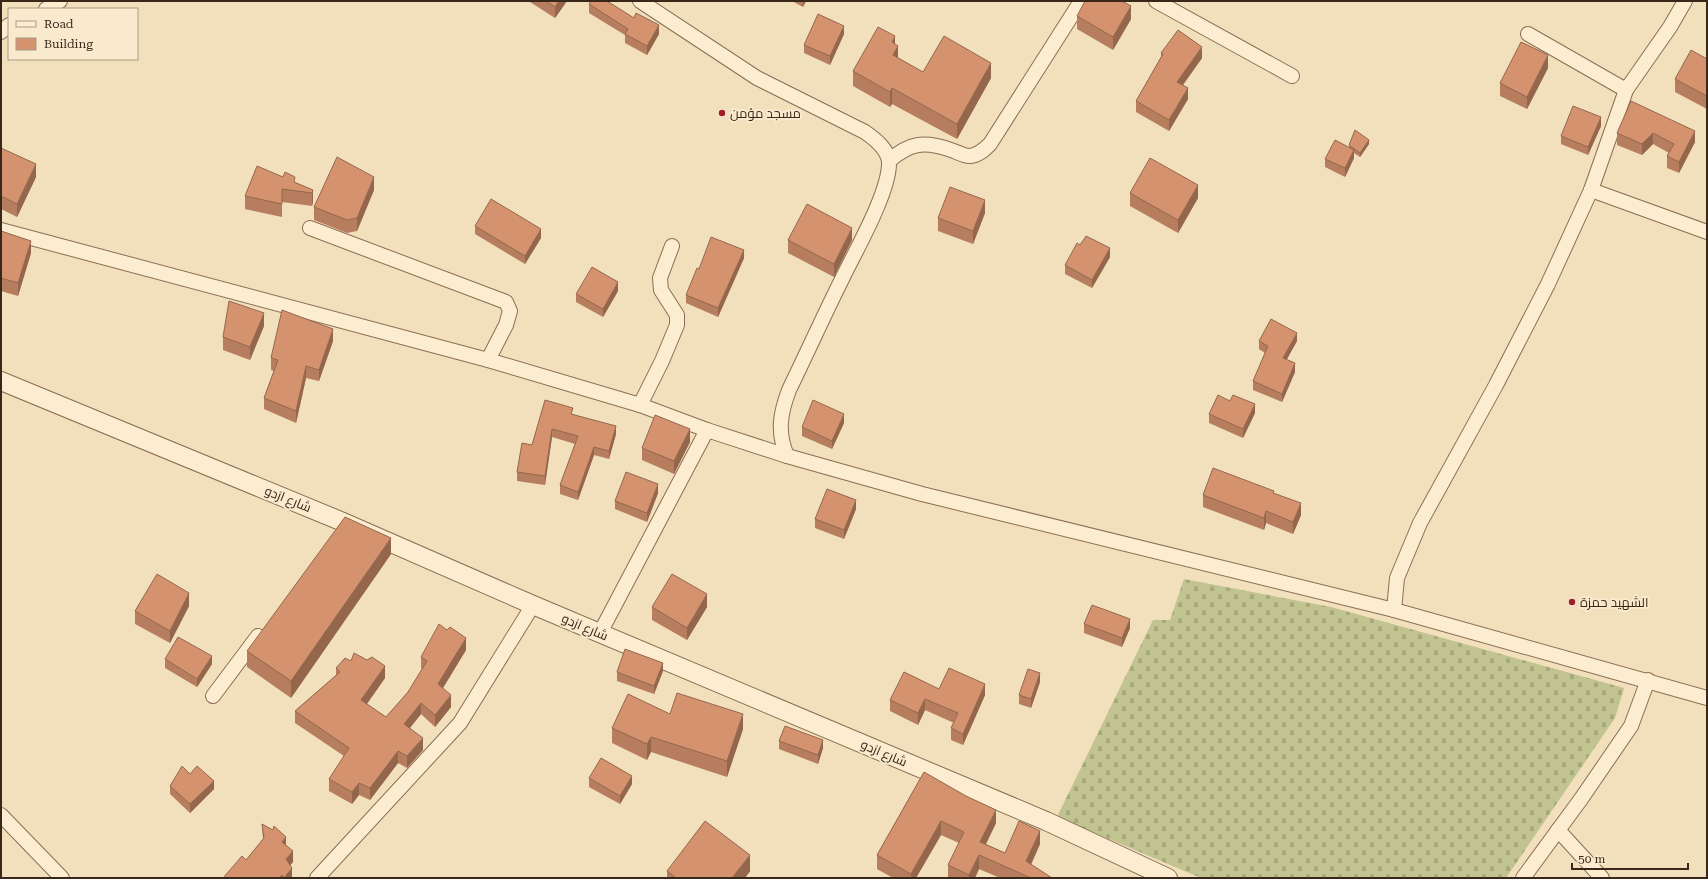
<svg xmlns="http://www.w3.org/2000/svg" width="1708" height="879" viewBox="0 0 1708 879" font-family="'Roboto Serif',Cairo,serif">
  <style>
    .cemetery { fill: url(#cemetery-stones) }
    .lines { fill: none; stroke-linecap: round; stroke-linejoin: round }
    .minor-casing { stroke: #8b6e54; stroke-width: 16 }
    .tertiary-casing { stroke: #8b6e54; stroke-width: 20 }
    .minor { stroke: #fcedd0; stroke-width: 14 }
    .tertiary { stroke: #fcedd0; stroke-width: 18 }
    .wall { fill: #b67e5f }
    .shaded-wall { fill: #94674d }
    .building { fill: #d4936e; stroke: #94674d }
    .poi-dot { fill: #a01e27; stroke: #f9e9cd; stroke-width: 1.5 }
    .labels { text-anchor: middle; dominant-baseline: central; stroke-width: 4; stroke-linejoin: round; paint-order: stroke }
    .poi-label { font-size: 13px; fill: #39281a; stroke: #f9e9cd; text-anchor: start }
    .street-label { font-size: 13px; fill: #39281a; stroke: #f9e9cd }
  </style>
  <defs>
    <pattern id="cemetery-stones" width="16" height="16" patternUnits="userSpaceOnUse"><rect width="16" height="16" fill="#c1c490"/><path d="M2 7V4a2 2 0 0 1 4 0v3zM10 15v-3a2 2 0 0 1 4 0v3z" fill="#a7a87c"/></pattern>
  </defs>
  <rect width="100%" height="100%" fill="#f2dfbc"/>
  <polygon class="cemetery" points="1184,579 1331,607 1624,688 1615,718 1506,878 1201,878 1057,817 1153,620 1170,620"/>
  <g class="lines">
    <g class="minor-casing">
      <g id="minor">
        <path d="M640 1 757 78 865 132C875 139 888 149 889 162 890 191 856 250 843 277 824 315 807 353 789 390 780 414 777 432 787 456"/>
        <polyline points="1156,1 1292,76"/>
        <polyline points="46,9 60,1"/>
        <polyline points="1,32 9,25"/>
        <polyline points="1528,34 1626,90"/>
        <path d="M889 161C910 142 925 141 951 150 957 152 964 156 969 156 978 156 985 149 990 144L1081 1"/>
        <polyline points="1591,190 1707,232"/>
        <polyline points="310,228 506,302 510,311 506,325 488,360"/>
        <polyline points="1,230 488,360 640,405 707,430 787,456 922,494 1394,610 1707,698"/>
        <polyline points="640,405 662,361 677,325 677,315 661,290 660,278 672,246"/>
        <polyline points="1394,610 1397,578 1420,523 1496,385 1548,284 1591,190 1626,90 1670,27 1685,1"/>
        <polyline points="600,633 707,430"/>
        <polyline points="213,696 258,636"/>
        <polyline points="1,815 62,878"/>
        <polyline points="1558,830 1602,878"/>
        <polyline points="317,878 460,723 533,605"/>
        <polyline points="1523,878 1581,799 1631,726 1648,680"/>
      </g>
    </g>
    <g class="tertiary-casing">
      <polyline id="tertiary" points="1,381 343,522 533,605 1046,821 1168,878"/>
    </g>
    <use href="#minor" class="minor"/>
    <use href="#tertiary" class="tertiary"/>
  </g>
  <g class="wall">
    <polygon points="530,1 567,1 555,18 530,2"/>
    <polygon points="792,1 806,1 803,7"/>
    <polygon points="589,4 659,34 647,55 625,43 625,35 589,13"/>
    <polygon points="1077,16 1131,19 1113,50 1077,29"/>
    <polygon points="844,34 830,65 804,53 804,45"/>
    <polygon points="895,44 898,58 923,72 991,78 957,139 892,104 890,107 853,86 853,71"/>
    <polygon points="1161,53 1202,58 1183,85 1188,99 1169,131 1136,112 1136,101 1161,57"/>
    <polygon points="1707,59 1707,109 1675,92 1675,79"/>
    <polygon points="1548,68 1527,109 1500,96 1500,83"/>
    <polygon points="1631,101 1695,142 1679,173 1667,168 1667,156 1669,153 1653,144 1642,155 1617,145 1617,133"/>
    <polygon points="1601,126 1588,155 1561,144 1561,136"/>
    <polygon points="1369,144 1360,157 1354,153 1354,158 1345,177 1325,167 1325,159 1349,148 1349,145"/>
    <polygon points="1,148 36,177 17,217 1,209"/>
    <polygon points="283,177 313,190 313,202 312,206 282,202 282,217 245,209 245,196"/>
    <polygon points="374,190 357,231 347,233 314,220 314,207"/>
    <polygon points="1130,193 1198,198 1178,233 1130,206"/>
    <polygon points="985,213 973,244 938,231 938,218"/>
    <polygon points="475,226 541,238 525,264 475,234"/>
    <polygon points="1,231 31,253 18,296 1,291"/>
    <polygon points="788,240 852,240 834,277 788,253"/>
    <polygon points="1080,245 1110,257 1092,288 1065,274 1065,265"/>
    <polygon points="744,258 718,317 686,303 686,295 699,269"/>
    <polygon points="618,291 603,317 576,302 576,294"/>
    <polygon points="264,326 250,360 223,350 223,337"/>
    <polygon points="333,341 319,381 306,378 296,423 264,409 264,398 274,371 271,370 271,358"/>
    <polygon points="1259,341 1297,341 1287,359 1295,372 1282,402 1253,390 1253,381 1265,353 1259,349"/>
    <polygon points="545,400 573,414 616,434 609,459 594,455 578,500 560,494 560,485 575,444 552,437 545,485 517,481 517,472 532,445"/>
    <polygon points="1255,413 1243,438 1209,423 1209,414"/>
    <polygon points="844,423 832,449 802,436 802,427"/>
    <polygon points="690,442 674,474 642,460 642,448"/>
    <polygon points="658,493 647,522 615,509 615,501"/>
    <polygon points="1203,495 1301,515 1293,534 1266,523 1264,530 1203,507"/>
    <polygon points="856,509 844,539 815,528 815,519"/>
    <polygon points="391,554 291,698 247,667 247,651"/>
    <polygon points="189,606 170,643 135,624 135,611"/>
    <polygon points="652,607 707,607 687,640 652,620"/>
    <polygon points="1084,624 1130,628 1122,647 1084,633"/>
    <polygon points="466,650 443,688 451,707 435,727 421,714 410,728 423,750 407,768 398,763 370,800 359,795 352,804 329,791 329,779 344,756 295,723 295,711 336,675 336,668 351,661 367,660 385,678 367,704 386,717 408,692 422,669 421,668 421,657"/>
    <polygon points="165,659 212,664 197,687 165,668"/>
    <polygon points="663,671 654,694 617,681 617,672"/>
    <polygon points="1040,682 1031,708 1019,704 1019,695"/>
    <polygon points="939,689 985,695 963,745 951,740 951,728 954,723 925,710 918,725 890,711 890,700"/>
    <polygon points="670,714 743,729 727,777 651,752 647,760 612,743 612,728"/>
    <polygon points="779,741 823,748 818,764 779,749"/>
    <polygon points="924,772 996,823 986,844 1005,853 1040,844 1031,865 1052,878 1000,878 979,869 975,878 948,878 948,865 959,843 941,835 916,878 893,878 877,869 877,855"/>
    <polygon points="589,778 632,784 620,804 589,787"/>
    <polygon points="170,786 214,789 190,813 170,794"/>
    <polygon points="262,824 286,845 293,862 290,865 292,878 223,878 246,860 263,839"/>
    <polygon points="667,871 750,871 745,878 667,878"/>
  </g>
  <g class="shaded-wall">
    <polygon points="559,1 567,1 555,18 555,7"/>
    <polygon points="803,1 806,1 803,7"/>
    <polygon points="1131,6 1131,19 1113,50 1113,37"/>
    <polygon points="659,25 659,34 647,55 647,46"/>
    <polygon points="844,26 844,34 830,65 830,56"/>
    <polygon points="895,36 895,51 892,42"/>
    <polygon points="898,46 898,62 893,55"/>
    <polygon points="1202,47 1202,58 1177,93 1177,82"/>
    <polygon points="1548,55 1548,68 1527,109 1527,97"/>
    <polygon points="991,63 991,78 957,139 957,124"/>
    <polygon points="892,88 892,104 890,107 890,92"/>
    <polygon points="1188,88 1188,99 1169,131 1169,120"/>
    <polygon points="1601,117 1601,126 1588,155 1588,147"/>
    <polygon points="1695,131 1695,142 1679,173 1679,162"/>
    <polygon points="1653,133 1653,144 1642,155 1642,144"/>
    <polygon points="1369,140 1369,144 1360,157 1360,153"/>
    <polygon points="1354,150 1354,158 1345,177 1345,168"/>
    <polygon points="36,164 36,177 17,217 17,204"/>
    <polygon points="374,177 374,190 357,231 357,218"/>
    <polygon points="1198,185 1198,198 1178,233 1178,220"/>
    <polygon points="313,190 313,202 312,206 312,193"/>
    <polygon points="985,200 985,213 973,244 973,231"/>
    <polygon points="852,228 852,240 834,277 834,264"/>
    <polygon points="541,229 541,238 525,264 525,256"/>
    <polygon points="31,241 31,253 18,296 18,283"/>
    <polygon points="1110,248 1110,257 1092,288 1092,280"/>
    <polygon points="744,250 744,258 718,317 718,308"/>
    <polygon points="618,282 618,291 603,317 603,309"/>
    <polygon points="264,313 264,326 250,360 250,347"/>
    <polygon points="333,329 333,341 319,381 319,370"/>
    <polygon points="1297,333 1297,341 1283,366 1283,358"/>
    <polygon points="1295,363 1295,372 1282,402 1282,394"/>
    <polygon points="306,366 306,378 296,423 296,411"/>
    <polygon points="1255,404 1255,413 1243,438 1243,429"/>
    <polygon points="844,414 844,423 832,449 832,441"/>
    <polygon points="616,426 616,434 609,459 609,451"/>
    <polygon points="552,429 552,437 545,485 545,476"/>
    <polygon points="690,429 690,442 674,474 674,461"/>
    <polygon points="594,447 594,455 578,500 578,492"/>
    <polygon points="658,484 658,493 647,522 647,513"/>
    <polygon points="856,500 856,509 844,539 844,530"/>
    <polygon points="1301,503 1301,515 1293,534 1293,522"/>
    <polygon points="1266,511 1266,523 1264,530 1264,518"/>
    <polygon points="391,538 391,554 291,698 291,681"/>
    <polygon points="189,593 189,606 170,643 170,631"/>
    <polygon points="707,594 707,607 687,640 687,628"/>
    <polygon points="1130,619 1130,628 1122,647 1122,638"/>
    <polygon points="466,638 466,650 438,696 438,684"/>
    <polygon points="212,656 212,664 197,687 197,679"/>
    <polygon points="663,663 663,671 654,694 654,686"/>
    <polygon points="385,666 385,678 361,712 361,700"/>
    <polygon points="1040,673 1040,682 1031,708 1031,699"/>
    <polygon points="985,684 985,695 963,745 963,734"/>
    <polygon points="451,695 451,707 435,727 435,715"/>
    <polygon points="925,699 925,710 918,725 918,713"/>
    <polygon points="421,703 421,714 404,735 404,724"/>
    <polygon points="743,714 743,729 727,777 727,761"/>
    <polygon points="651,737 651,752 647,760 647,744"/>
    <polygon points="423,738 423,750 407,768 407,756"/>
    <polygon points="823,740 823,748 818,764 818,755"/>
    <polygon points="398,751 398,763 370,800 370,788"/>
    <polygon points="632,776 632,784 620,804 620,796"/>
    <polygon points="214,781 214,789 190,813 190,804"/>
    <polygon points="359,783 359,795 352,804 352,792"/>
    <polygon points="996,810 996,823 980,856 980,842"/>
    <polygon points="941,821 941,835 916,878 911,878 911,874"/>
    <polygon points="1040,831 1040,844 1026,875 1026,861"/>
    <polygon points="286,837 286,847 282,842"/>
    <polygon points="293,851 293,862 286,870 286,859"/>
    <polygon points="750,855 750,871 745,878 732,878"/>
    <polygon points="979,855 979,869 975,878 969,878 969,875"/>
    <polygon points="292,868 292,878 284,878"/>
  </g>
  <g class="building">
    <polygon points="546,1 559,1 555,7"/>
    <polygon points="591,1 607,1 634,18 636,13 659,25 647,46 625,34 628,29 589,4"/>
    <polygon points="1085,1 1122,1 1131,6 1113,37 1077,16"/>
    <polygon points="818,14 844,26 830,56 804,45"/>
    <polygon points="878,27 895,36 892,42 898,46 893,55 923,72 944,36 991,63 957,124 892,88 890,92 853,71"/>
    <polygon points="1178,30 1202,47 1177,82 1188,88 1169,120 1136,101 1163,54 1161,53"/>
    <polygon points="1521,42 1548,55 1527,97 1500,83"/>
    <polygon points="1691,50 1707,59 1707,96 1675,79"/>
    <polygon points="1631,101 1695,131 1679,162 1667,156 1674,144 1653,133 1642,144 1617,133"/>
    <polygon points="1573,106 1601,117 1588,147 1561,136"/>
    <polygon points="1355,130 1369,140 1360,153 1349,145"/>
    <polygon points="1335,140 1354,150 1345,168 1325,159"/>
    <polygon points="1,148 36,164 17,204 1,196"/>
    <polygon points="337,157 374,177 357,218 347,220 314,207"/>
    <polygon points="1150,158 1198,185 1178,220 1130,193"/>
    <polygon points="257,166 283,177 285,172 295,177 294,182 313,190 312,193 282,189 282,204 245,196"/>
    <polygon points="950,187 985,200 973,231 938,218"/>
    <polygon points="491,199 541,229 525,256 475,226"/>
    <polygon points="807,204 852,228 834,264 788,240"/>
    <polygon points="1,231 31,241 18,283 1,278"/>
    <polygon points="1086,236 1110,248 1092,280 1065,265 1077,243 1080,245"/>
    <polygon points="711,237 744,250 718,308 686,295 697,268 699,269"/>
    <polygon points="592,267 618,282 603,309 576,294"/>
    <polygon points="229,301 264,313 250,347 223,337"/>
    <polygon points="282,310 333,329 319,370 306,366 296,411 264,398 278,360 271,358"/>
    <polygon points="1271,319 1297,333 1283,358 1295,363 1282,394 1253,381 1268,346 1259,341"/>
    <polygon points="1218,395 1230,401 1233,395 1255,404 1243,429 1209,414"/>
    <polygon points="545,400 573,408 571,414 616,426 609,451 594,447 578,492 560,485 578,436 552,429 545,476 517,472 522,443 532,445"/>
    <polygon points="813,400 844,414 832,441 802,427"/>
    <polygon points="655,415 690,429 674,461 642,448"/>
    <polygon points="1213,468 1274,491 1273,493 1301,503 1293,522 1266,511 1264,518 1203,495"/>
    <polygon points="626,472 658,484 647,513 615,501"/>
    <polygon points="827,489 856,500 844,530 815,519"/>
    <polygon points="345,517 391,538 291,681 247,651"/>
    <polygon points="157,574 189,593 170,631 135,611"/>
    <polygon points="672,574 707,594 687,628 652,607"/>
    <polygon points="1092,605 1130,619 1122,638 1084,624"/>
    <polygon points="439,624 447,630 450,627 466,638 438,684 451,695 435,715 421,703 404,724 423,738 407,756 398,751 370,788 359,783 352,792 329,779 349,748 295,711 340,672 336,668 345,658 351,661 354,653 367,660 372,657 385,666 361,700 386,717 408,692 427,661 421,657"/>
    <polygon points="178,637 212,656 197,679 165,659"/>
    <polygon points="625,649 663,663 654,686 617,672"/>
    <polygon points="949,668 985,684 963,734 951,728 958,713 925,699 918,713 890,700 904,672 939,689"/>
    <polygon points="1028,669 1040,673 1031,699 1019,695"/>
    <polygon points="677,693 743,714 727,761 651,737 647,744 612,728 628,694 670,714"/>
    <polygon points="785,726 823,740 818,755 779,741"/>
    <polygon points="601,758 632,776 620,796 589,778"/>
    <polygon points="182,766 190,774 197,766 214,781 190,804 170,786"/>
    <polygon points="924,772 966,796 996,810 980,842 1005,853 1019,821 1040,831 1026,861 1052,878 1031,878 979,855 969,875 948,865 964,832 941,821 911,874 877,855"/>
    <polygon points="705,821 750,855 732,878 676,878 667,871"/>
    <polygon points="262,824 273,830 274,826 286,837 282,842 293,851 286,859 292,868 284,878 282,875 279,878 223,878 242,856 246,860 264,838"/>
  </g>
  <g class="poi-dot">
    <circle cx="722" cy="113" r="4"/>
    <circle cx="1572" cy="602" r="4"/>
  </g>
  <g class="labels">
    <g class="poi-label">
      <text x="730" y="113">مسجد مؤمن</text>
      <text x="1580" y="602">الشهيد حمزة</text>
    </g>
    <g class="street-label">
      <text transform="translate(288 499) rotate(22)">شارع ازدو</text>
      <text transform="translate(585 627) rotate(23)">شارع ازدو</text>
      <text transform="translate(884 753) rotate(23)">شارع ازدو</text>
    </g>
  </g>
  <rect width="1708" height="879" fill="none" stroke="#39281a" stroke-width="4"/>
  <rect x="8" y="8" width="130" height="52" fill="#f9e9cd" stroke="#ac9c85"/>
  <rect x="16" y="21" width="20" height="6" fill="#fcedd0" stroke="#ac9c85"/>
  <text x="44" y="28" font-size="12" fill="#39281a">Road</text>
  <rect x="16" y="38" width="20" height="12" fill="#d4936e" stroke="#ac9c85"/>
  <text x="44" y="48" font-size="12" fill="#39281a">Building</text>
  <path d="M1572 863v6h116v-6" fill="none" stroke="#39281a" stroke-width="2"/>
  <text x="1578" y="863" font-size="12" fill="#39281a" stroke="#f9e9cd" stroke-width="3" paint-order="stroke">50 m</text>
</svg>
